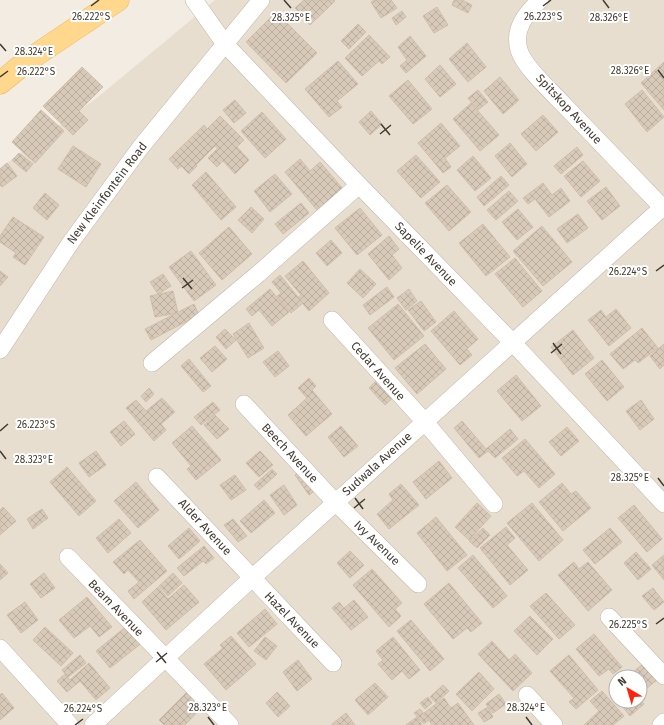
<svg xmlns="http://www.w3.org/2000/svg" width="664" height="725" viewBox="0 0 664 725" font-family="'Fira Sans',sans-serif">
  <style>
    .residential { fill: #e7decf; fill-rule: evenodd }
    .building { fill: url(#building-cross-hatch); stroke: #d0bea9 }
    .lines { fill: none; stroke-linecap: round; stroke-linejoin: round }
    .minor-casing { stroke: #c1b6a7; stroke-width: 18 }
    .major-casing { stroke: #ecb656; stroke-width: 23 }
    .minor { stroke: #fff; stroke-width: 17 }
    .major { stroke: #ffd88e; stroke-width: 22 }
    .ticks { fill: none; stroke: #443c32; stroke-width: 1.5 }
    .labels { text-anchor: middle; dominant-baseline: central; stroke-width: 4; stroke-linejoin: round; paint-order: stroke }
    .street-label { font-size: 12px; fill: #443c32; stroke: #fff }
    .ticks-label { font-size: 10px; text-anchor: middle; fill: #443c32; stroke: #fff; stroke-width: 4; stroke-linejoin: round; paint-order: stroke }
  </style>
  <defs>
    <pattern id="building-cross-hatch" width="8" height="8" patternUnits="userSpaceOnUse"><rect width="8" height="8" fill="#d8cab9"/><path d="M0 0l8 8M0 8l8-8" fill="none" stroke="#bbaea0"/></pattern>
  </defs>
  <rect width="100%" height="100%" fill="#f2ece2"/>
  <path class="residential" d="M215 0H664V725H0V168L98 97ZM616 677H640V701H616Z"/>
  <g class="building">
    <polygon points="304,0 334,0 335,1 310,25 295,8"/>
    <polygon points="374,0 391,0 397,8 381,18 371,2"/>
    <polygon points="454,0 462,0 472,5 468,13 452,5"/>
    <polygon points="437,7 448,25 434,33 423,16"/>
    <polygon points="402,11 406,17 396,25 392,18"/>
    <polygon points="276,12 317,53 286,83 246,42"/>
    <polygon points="358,24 366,32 349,49 341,41"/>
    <polygon points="369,35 390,57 382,64 379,61 362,76 345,58"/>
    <polygon points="410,36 426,56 406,73 400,66 407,60 398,47"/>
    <polygon points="467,43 486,67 468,82 449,59"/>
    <polygon points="338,61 358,84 337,101 342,107 329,117 305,89"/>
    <polygon points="664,62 664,110 641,83"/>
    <polygon points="440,65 456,84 440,97 425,79"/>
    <polygon points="82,67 103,87 79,111 88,120 73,135 43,106"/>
    <polygon points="500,77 519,100 503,114 484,91"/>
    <polygon points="408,80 432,109 413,124 389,96"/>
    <polygon points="478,90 488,102 478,110 468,98"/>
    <polygon points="642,90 664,117 647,132 625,104"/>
    <polygon points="235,100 246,113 234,123 223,110"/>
    <polygon points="471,103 499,135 480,151 453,119"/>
    <polygon points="41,110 64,131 35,163 12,142"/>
    <polygon points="371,111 382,124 370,135 359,122"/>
    <polygon points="262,112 286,139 265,158 241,131"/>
    <polygon points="543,115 558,132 536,151 521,134"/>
    <polygon points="220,116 244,140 237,147 249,160 235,174 223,161 217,167 208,158 218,148 215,146 196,165 197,166 189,174 181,166 178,169 169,159 204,125 207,129"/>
    <polygon points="441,123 460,146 445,158 451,167 443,173 418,143"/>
    <polygon points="510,143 527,164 512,177 495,156"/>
    <polygon points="73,146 101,164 86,187 58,169"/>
    <polygon points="577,147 583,155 561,174 554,166"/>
    <polygon points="19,153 33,164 26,172 12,160"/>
    <polygon points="416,155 440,182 421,198 397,171"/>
    <polygon points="473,156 491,178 475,191 457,170"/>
    <polygon points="300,159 310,171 320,162 343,189 317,210 285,172"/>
    <polygon points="583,161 600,181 581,197 564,176"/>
    <polygon points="7,163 17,176 2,187 0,185 0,169"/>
    <polygon points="206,172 236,207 221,220 192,185"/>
    <polygon points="275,174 292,194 270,212 254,191"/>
    <polygon points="501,176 509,185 484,206 477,197"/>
    <polygon points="543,183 552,195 561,188 570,201 549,217 535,199 528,204 523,198"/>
    <polygon points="447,185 471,212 449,231 425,203"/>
    <polygon points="606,187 620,206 602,220 587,201"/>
    <polygon points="509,191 518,201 496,220 487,210"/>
    <polygon points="45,193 59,205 47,220 33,208"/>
    <polygon points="301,203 309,213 283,234 275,224"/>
    <polygon points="251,207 264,219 252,233 238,220"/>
    <polygon points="360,208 382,235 357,255 335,228"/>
    <polygon points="518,209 533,227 517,240 502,222"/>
    <polygon points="578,214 588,228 567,243 557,229"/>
    <polygon points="13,217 44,237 25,265 13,257 16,253 0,242 0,236"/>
    <polygon points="483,224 510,257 486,276 459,243"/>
    <polygon points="542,226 572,262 543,286 513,251"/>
    <polygon points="229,227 252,254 222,280 199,253"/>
    <polygon points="389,236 399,249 392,255 402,268 389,280 368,254"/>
    <polygon points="331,240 342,253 327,266 316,253"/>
    <polygon points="191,251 216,285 194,301 169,267"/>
    <polygon points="515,258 542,291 523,307 495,274"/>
    <polygon points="303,261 329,293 309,311 298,298 301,295 285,276"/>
    <polygon points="360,269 376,284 363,298 347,283"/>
    <polygon points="0,271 8,277 0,286"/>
    <polygon points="163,274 171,286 158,294 150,282"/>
    <polygon points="280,275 303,303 291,313 277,296 281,293 272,282"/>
    <polygon points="387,287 394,297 370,315 363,305"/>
    <polygon points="270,289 289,312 272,326 259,310 252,316 246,309"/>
    <polygon points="409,289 417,301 406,310 397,298"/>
    <polygon points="173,291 178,313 155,317 150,296"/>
    <polygon points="421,301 436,322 424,331 408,310"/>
    <polygon points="194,304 199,315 151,340 145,329"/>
    <polygon points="398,304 424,336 394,360 368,328"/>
    <polygon points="616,309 631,328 609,346 588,320 601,310 606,317"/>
    <polygon points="454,311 478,339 467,349 472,355 460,365 431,331"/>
    <polygon points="249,323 264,348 248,358 233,334"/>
    <polygon points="642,328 658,348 638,363 635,360 623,369 610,354"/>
    <polygon points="225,329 236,340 226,349 216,337"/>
    <polygon points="573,330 594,358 573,375 551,347"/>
    <polygon points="425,344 446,369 417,394 395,368"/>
    <polygon points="664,344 664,365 660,369 650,356"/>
    <polygon points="215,346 227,359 212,372 200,358"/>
    <polygon points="278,351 289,366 275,377 263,362"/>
    <polygon points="189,359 211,386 203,392 181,366"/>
    <polygon points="602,360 624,387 607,401 585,374"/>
    <polygon points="516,375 541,406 522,421 497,391"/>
    <polygon points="309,378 316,386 312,390 332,414 306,436 288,415 307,398 298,388"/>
    <polygon points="379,378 396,395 385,405 369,388"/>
    <polygon points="149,388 154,394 146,402 141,396"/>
    <polygon points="162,398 175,412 161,424 166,430 154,441 126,408 136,400 146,411"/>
    <polygon points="641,400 654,419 640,430 626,411"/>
    <polygon points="213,402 220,410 201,425 194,417"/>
    <polygon points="215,415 229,429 217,439 204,425"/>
    <polygon points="124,421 135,434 121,446 110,432"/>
    <polygon points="462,421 486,449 510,429 518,439 495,458 488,451 479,458 454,428"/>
    <polygon points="192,426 221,460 196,480 187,469 191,466 172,443"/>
    <polygon points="341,426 358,446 344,457 328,437"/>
    <polygon points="567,427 579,441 561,456 549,442"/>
    <polygon points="525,439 555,474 539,488 524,471 517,476 502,458"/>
    <polygon points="96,451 106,465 89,477 79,463"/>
    <polygon points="260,451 273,465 259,477 246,463"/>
    <polygon points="439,461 452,478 426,499 413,482"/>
    <polygon points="67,467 96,501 79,516 50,482"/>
    <polygon points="272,469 277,474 259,490 254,485"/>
    <polygon points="301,470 316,490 309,495 295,475"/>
    <polygon points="235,475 246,490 231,500 220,485"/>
    <polygon points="136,482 159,510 138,528 114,501"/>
    <polygon points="562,483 571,494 576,491 591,508 563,531 539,502"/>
    <polygon points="401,484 419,505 389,529 377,514 393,500 389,494"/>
    <polygon points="284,485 297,505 284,515 270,495"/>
    <polygon points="264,500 275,513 251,533 240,521"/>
    <polygon points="477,503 491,516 469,540 455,527"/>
    <polygon points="532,503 563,540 539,561 507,523"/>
    <polygon points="634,505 662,539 647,552 618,518"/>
    <polygon points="3,507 16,521 0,535 0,510"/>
    <polygon points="42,509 48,518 33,529 27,519"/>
    <polygon points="436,517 467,555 447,571 417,533"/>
    <polygon points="119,519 131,533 108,553 96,538"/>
    <polygon points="233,519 247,536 238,542 224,525"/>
    <polygon points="506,527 515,538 507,545 528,570 510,585 480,548"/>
    <polygon points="189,528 200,541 179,559 168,546"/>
    <polygon points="483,528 490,535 477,548 469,541"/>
    <polygon points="610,528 622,542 595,564 583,550"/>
    <polygon points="140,540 167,571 134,599 128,591 139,582 128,570 124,574 113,562"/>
    <polygon points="204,546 214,558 206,564 203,561 184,576 177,568"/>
    <polygon points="350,551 364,565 350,578 337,563"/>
    <polygon points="636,552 651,569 638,580 624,563"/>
    <polygon points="473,555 507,596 493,608 458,568"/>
    <polygon points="664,555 664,580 652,565"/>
    <polygon points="574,562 579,569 588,562 612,590 588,611 558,575"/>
    <polygon points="0,564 8,573 0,580"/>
    <polygon points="372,569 402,603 395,609 401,616 389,627 353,585"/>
    <polygon points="44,573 55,588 41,598 30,584"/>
    <polygon points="173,573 182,583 168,596 159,586"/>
    <polygon points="449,583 482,623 471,632 467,628 453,639 424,604"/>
    <polygon points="184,585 199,602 166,630 142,602 158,587 168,599"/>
    <polygon points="653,588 664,602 654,610 642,596"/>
    <polygon points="546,593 575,625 559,639 530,606"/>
    <polygon points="87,597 112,627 99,637 90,626 74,638 59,620"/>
    <polygon points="354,600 368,617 351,630 332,608 339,602 344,608"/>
    <polygon points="25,602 38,620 21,633 7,615"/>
    <polygon points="265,609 277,624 249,647 237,633"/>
    <polygon points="530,616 553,639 537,655 514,631"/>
    <polygon points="411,620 444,659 430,671 397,631"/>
    <polygon points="128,625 143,642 110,668 96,651"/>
    <polygon points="45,627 73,653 61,666 33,640"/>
    <polygon points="594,634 622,667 613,674 609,669 599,676 576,649"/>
    <polygon points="231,636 256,664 226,690 204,664 223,648 220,645"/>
    <polygon points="265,637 277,646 266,660 254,651"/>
    <polygon points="393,637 420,670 409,679 402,671 392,680 378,664 383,660 376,651"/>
    <polygon points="492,641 509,660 515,654 532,673 513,691 478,654"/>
    <polygon points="80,655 86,663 68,677 62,670"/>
    <polygon points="569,655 598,690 576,709 569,702 574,698 550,671"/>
    <polygon points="298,660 312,679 297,691 283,672"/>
    <polygon points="89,663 110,688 96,700 80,681 67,692 57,681 65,674 70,680"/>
    <polygon points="644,663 658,679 640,694 640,677 627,677"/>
    <polygon points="479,672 494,689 472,711 456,694"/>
    <polygon points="375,683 388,697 368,715 355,700"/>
    <polygon points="443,685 449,691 436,703 430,697"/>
    <polygon points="189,690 204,705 185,725 164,725 159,720"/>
    <polygon points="602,691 624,716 613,725 584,725 599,711 590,701"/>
    <polygon points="277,692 290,706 278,717 266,703"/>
    <polygon points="2,693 14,708 0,720 0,695"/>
    <polygon points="499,694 506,704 493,713 486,704"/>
    <polygon points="428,697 432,703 425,709 420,703"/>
    <polygon points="444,698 451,708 458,703 474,725 432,725 424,713"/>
    <polygon points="640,699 644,704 630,716 618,701 640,701"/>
    <polygon points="488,707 493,717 484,722 478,713"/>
    <polygon points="420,709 429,720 424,724 414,713"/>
    <polygon points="346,713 355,725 333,725 332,724"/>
    <polygon points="417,717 422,725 406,725"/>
  </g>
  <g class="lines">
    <g class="minor-casing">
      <g id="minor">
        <polyline points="194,0 225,44 359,185 513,343 664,504"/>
        <path d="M540 0C526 14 513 28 519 50 524 67 552 92 565 106 598 140 631 175 664 209"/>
        <polyline points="332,320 425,422 494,504"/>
        <polyline points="0,350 71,242 140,148 261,0"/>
        <polyline points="152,363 258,274 359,185"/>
        <polyline points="244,404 335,502 418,584"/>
        <polyline points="157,477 333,663"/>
        <polyline points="68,557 230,725"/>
        <polyline points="609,617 664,676"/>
        <polyline points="0,648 70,725"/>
        <polyline points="527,695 554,725"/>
        <polyline points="93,725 252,578 664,206"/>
        <polyline points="661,725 664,722"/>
      </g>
    </g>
    <g class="major-casing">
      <polyline id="major" points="0,83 27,61 118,0"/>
    </g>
    <use href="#minor" class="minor"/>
    <use href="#major" class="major"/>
  </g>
  <path class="ticks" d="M284 0 291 8M603 0 609 8M91 6 99 0M543 6 551 0M0 44 6 51M658 70 664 78M0 77 8 71M381 124 390 135M380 134 391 125M656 271 664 265M183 278 192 289M182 288 193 280M553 343 561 354M551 353 562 344M0 431 8 424M0 451 6 459M658 478 664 486M355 498 363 509M354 508 365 499M656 624 664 618M157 652 166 663M156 662 167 653M208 717 214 725M526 717 532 725M75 725 83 719"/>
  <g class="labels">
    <g class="street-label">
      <text transform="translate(569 109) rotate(47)">Spitskop Avenue</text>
      <text transform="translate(107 193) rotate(-53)">New Kleinfontein Road</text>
      <text transform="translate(426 254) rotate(46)">Sapelie Avenue</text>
      <text transform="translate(378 371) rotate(48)">Cedar Avenue</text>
      <text transform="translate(290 453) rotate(47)">Beech Avenue</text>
      <text transform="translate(377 464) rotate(-42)">Sudwala Avenue</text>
      <text transform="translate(205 527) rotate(47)">Alder Avenue</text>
      <text transform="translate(377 543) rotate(44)">Ivy Avenue</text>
      <text transform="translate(116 608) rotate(46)">Beam Avenue</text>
      <text transform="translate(292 620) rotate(46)">Hazel Avenue</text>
    </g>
  </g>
  <g class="ticks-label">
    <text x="91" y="20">26.222°S</text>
    <text x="543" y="20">26.223°S</text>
    <text x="291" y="21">28.325°E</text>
    <text x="609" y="21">28.326°E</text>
    <text x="34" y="55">28.324°E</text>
    <text x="630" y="74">28.326°E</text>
    <text x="36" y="75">26.222°S</text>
    <text x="628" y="275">26.224°S</text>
    <text x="36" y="428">26.223°S</text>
    <text x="34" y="463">28.323°E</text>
    <text x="630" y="481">28.325°E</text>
    <text x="628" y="628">26.225°S</text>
    <text x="208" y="711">28.323°E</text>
    <text x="526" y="711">28.324°E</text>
    <text x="83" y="712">26.224°S</text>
  </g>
  <g transform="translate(628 689) rotate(322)"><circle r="19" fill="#ffffff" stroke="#b4b1ad"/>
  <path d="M0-3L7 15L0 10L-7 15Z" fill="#ff220c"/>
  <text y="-6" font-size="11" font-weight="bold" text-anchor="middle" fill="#443c32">N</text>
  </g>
</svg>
